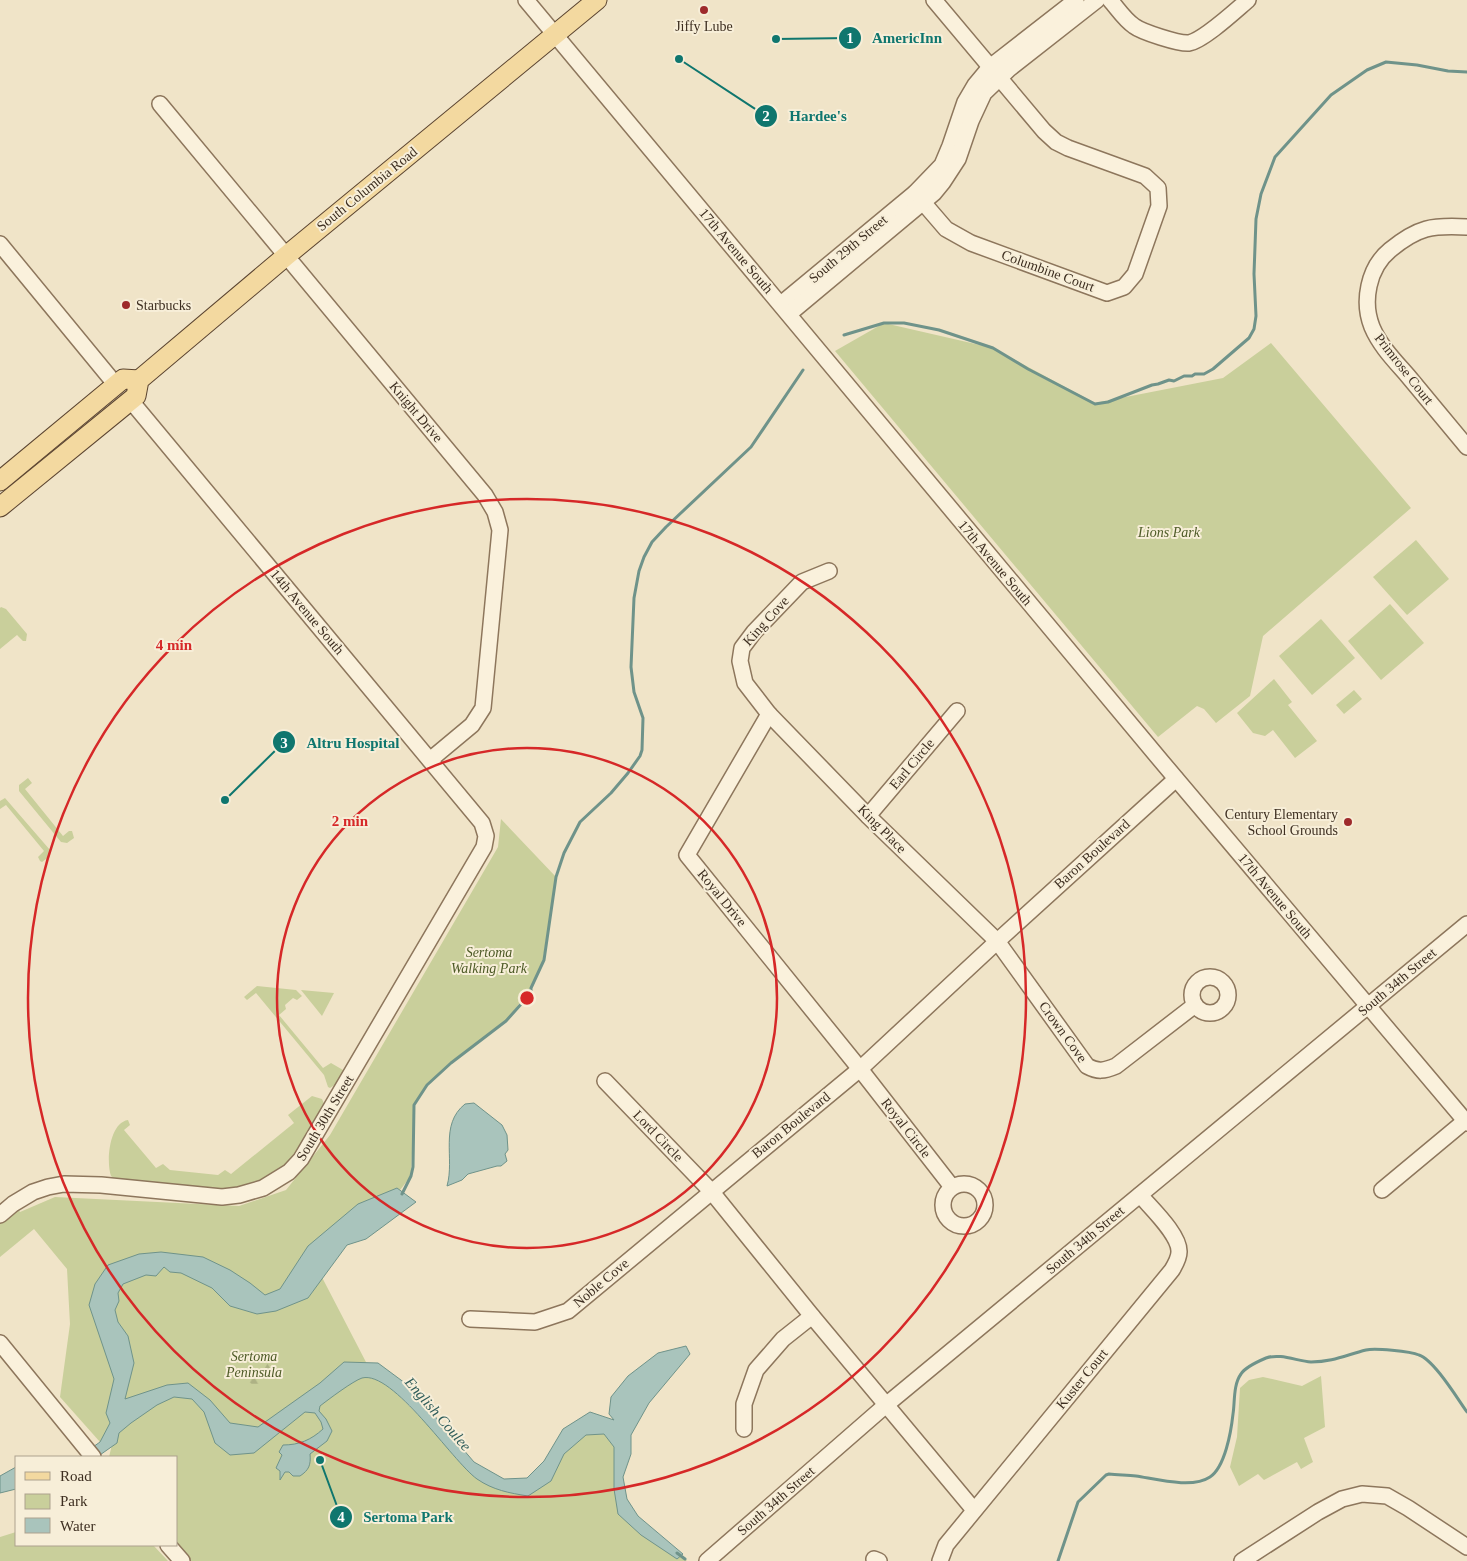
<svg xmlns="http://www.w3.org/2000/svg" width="1467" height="1561" viewBox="0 0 1467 1561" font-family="'Times New Roman',serif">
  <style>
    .green { fill: #c9cf9b }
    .forest { fill: url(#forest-firs) }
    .water { fill: #a9c4bc; stroke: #6f938a }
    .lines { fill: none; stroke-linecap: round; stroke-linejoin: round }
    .stream { stroke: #6f938a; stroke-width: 3 }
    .minor-casing { stroke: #8d765c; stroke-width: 18 }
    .major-casing { stroke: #5b4430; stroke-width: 21 }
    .minor { stroke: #faf1dc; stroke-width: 15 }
    .major { stroke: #f3d9a0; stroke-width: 19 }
    .ring { fill: none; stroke: #d62828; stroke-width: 2.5 }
    .poi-dot { fill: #9e2a2b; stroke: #f7eed8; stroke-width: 2 }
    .labels { text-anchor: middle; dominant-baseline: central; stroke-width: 4; stroke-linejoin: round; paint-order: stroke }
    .poi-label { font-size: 14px; fill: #3d2e20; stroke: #f7eed8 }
    .street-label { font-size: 14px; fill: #3d2e20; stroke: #f7eed8 }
    .park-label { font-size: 14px; font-style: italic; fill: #4d5a26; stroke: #f7eed8 }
    .water-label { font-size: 15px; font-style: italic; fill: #2f5d5a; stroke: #f7eed8 }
    .centre { fill: #d62828; stroke: #f7eed8; stroke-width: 2.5 }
    .ring-label { font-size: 15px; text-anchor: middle; font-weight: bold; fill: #d62828; stroke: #f7eed8; stroke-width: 4; stroke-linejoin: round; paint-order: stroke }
    .leader { fill: none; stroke: #0f766e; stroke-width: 2 }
    .callout-dot { fill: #0f766e; stroke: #f7eed8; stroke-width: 2 }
    .mark-label { font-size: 15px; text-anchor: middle; font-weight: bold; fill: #fff }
    .callout-label { font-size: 15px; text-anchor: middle; font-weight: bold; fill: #0f766e; stroke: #f7eed8; stroke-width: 4; stroke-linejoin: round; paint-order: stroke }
  </style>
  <defs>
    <pattern id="forest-firs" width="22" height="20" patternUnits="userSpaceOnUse" patternTransform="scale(1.25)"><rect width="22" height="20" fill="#c9cf9b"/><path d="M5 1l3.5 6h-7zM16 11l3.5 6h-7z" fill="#aeb285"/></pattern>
  </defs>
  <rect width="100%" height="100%" fill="#f0e4c8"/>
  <g class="green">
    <polygon points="884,323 993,348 1095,403 1223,378 1271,343 1411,508 1263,636 1250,696 1216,723 1204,709 1197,706 1158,737 835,351"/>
    <polygon points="1416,540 1449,579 1407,615 1373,577"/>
    <polygon points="1390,604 1424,643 1381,680 1348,641"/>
    <polygon points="1,607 6,609 27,634 26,641 23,641 17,635 0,649 0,608"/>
    <polygon points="1321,619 1355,658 1312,695 1279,656"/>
    <polygon points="1274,679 1292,702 1288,705 1317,741 1295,758 1273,730 1265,736 1253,733 1237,713"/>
    <polygon points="1354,690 1362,699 1344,714 1336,705"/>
    <polygon points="28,778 32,783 25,789 63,836 69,831 72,831 74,838 67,843 61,842 19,791 19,785"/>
    <polygon points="5,798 50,850 50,856 42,862 40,861 38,857 44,851 6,805 0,809 0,801"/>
    <polygon points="501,819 556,877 542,965 531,988 506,1021 451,1063 427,1085 414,1105 411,1176 375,1222 312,1258 367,1364 373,1369 470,1468 525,1487 588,1420 619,1429 619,1485 632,1514 687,1561 182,1561 176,1545 176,1457 109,1457 117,1424 100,1442 60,1397 70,1324 67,1269 34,1229 0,1257 0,1222 17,1208 20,1212 55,1197 239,1206 286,1190 330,1135 498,847"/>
    <polygon points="257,986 296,990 302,996 297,1000 293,998 285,1005 286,1009 279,1015 323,1068 331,1063 343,1070 344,1074 339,1082 330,1088 328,1087 324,1075 256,993 247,1000 244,997"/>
    <polygon points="301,990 334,993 322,1016"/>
    <path d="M312 1096 322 1099 325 1106 308 1137 288 1164 268 1178 235 1190H213L116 1180 111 1176C106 1162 109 1123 128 1120L130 1125 124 1130 156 1168 163 1164 170 1170 218 1175 225 1170 231 1174 294 1123 288 1115Z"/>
    <polygon points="1321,1376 1325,1427 1304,1438 1313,1462 1301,1469 1297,1462 1264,1480 1258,1474 1239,1486 1230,1467 1237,1437 1240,1388 1249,1380 1263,1377 1302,1386"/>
    <polygon points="16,1532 16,1545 153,1545 168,1561 0,1561 0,1537"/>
  </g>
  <polygon class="forest" points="253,1346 265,1349 276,1365 269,1383 263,1387 253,1385 241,1376"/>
  <g class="water">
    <path d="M474 1103 502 1125 507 1135 508 1150 505 1154 507 1161 501 1166H497L468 1174 462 1180 447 1186C455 1158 439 1125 465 1104Z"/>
    <path d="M397 1188 416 1202 366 1239 347 1245 308 1298 276 1311 257 1314 230 1306 212 1288 181 1273 170 1272 164 1267 156 1276 146 1275 123 1284 118 1293 119 1301 115 1310 118 1322 128 1336 134 1363 125 1399 167 1385 188 1383 210 1400 230 1423 258 1427 320 1383 344 1362 378 1363 409 1386 474 1462 504 1479 527 1478 544 1461 563 1429 590 1412 614 1420 609 1414 611 1397 628 1376 658 1353 686 1346 690 1354 649 1403 631 1435V1454L623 1477 627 1499 638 1516 683 1554 677 1559 641 1535 618 1514 614 1489V1447L604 1434 586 1435 564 1454 551 1481 528 1496C509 1493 493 1490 477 1479 452 1461 393 1370 362 1378 353 1381 329 1399 320 1406L319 1411 326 1419 332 1431 327 1441 310 1454C311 1465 309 1470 300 1476H293L289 1472H285L280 1480V1471L276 1468 282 1455 279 1452 283 1445C299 1445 311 1440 323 1429L321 1422 315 1413 305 1412 254 1453 230 1455 215 1443 204 1412 192 1399 174 1397 157 1405 131 1423 119 1433 117 1443 97 1457H79L100 1442 110 1423 106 1413 114 1379 89 1305 95 1284 108 1265 139 1254 161 1252 203 1257 230 1270 250 1283 265 1295 280 1289 308 1246 358 1204Z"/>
    <polygon points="16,1467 16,1489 0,1493 0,1476"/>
  </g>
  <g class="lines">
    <g class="stream">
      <polyline points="844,335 884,323 904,323 939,330 993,348 1028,369 1095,404 1108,402 1152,385 1158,384 1169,380 1174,381 1184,376 1192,376 1195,374 1204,374 1213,369 1249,338 1254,329 1256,316 1254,274 1256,219 1261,194 1275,157 1331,95 1367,70 1386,62 1417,65 1448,71 1467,72"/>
      <polyline points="402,1194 411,1176 413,1167 414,1105 427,1085 451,1063 506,1021 531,993 531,988 544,960 556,877 564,853 580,822 611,793 628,773 640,756 642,750 643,718 634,692 631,667 634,598 639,571 644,557 652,542 666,527 751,447 803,370"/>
      <polyline points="677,1553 685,1559"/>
      <path d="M1058 1561 1078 1502 1106 1475 1109 1474C1118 1475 1127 1475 1136 1476 1156 1479 1192 1489 1210 1477 1225 1467 1231 1432 1233 1414 1235 1402 1233 1385 1241 1374 1245 1367 1259 1361 1266 1358 1280 1353 1297 1361 1311 1362 1333 1362 1346 1355 1366 1350 1374 1348 1410 1351 1419 1355 1434 1360 1457 1398 1467 1412"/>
    </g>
    <g class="minor-casing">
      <g id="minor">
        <polyline points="526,0 1162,762 1467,1123"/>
        <path d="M1110 0C1118 9 1124 19 1134 26 1142 32 1179 44 1189 43 1204 40 1235 11 1248 0"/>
        <polyline points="160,104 485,495 495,512 500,530 483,708 472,725 430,760"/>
        <polyline points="915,193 946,229 971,243 1107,293 1124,287 1135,274 1159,206 1158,188 1145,176 1068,148 1056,142 1044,131 934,0"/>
        <path d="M1467 227C1432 225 1418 227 1390 250 1368 268 1362 302 1372 327 1380 346 1395 361 1408 376 1428 400 1447 423 1467 447"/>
        <polyline points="0,244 116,385"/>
        <polyline points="781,304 915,193 942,165 950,146 965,102 975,85 990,67 1076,0"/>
        <polyline points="789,314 934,193 943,182 958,159 971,121 984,93 1009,69 1097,0"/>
        <path d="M829 571 802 582 754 632 742 648 740 661 745 683 769 714 868 816 997 941 1087 1066C1098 1072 1104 1071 1116 1066L1195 1005"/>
        <polyline points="769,714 687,855 860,1069 952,1187"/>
        <polyline points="868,816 957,711"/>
        <circle cx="1210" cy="995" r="18"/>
        <polyline points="605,1081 711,1191 812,1316 974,1510"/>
        <circle cx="964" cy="1205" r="21"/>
        <polyline points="1382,1190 1465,1121"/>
        <polyline points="0,1215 13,1204 33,1192 48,1187 64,1184 101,1185 222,1197 239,1195 263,1188 289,1172 301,1159 484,847 486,836 482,823 131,401"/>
        <polyline points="470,1319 535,1322 568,1311 860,1069 1003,936 1176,779"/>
        <polyline points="0,1343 93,1457"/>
        <polyline points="744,1429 744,1404 756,1370 783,1339 812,1316"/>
        <polyline points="168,1545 182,1561"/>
        <polyline points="874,1559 879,1561"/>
        <polyline points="707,1561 886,1405 1467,924"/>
        <path d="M940 1561 946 1545 1172 1270C1175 1265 1179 1258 1179 1252 1180 1235 1151 1208 1140 1195"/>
        <polyline points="1242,1561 1318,1512 1342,1499 1362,1494 1387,1496 1408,1508 1467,1547"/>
      </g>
    </g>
    <g class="major-casing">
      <g id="major">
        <polyline points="0,481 123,379 139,380"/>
        <polyline points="0,507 136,396 139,380 286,256 597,0"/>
      </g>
    </g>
    <use href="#minor" class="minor"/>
    <use href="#major" class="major"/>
  </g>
  <g class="ring">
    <circle cx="527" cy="998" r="250"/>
    <circle cx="527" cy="998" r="499"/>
  </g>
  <g class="poi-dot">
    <circle cx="704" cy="10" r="5"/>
    <circle cx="126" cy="305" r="5"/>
    <circle cx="1348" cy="822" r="5"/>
  </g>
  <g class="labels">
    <g class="poi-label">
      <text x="704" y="26">Jiffy Lube</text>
      <text x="136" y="305" text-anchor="start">Starbucks</text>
      <text x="1338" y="814" text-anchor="end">Century Elementary<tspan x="1338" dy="16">School Grounds</tspan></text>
    </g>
    <g class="street-label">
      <text transform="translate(367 189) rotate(-39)">South Columbia Road</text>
      <text transform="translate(848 249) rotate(-40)">South 29th Street</text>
      <text transform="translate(736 251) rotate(50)">17th Avenue South</text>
      <text transform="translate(1048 271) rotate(20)">Columbine Court</text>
      <text transform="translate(1404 369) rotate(52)">Primrose Court</text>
      <text transform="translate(416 412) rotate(50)">Knight Drive</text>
      <text transform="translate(995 563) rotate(50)">17th Avenue South</text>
      <text transform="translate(307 612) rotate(50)">14th Avenue South</text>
      <text transform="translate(766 621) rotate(-48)">King Cove</text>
      <text transform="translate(912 764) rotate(-50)">Earl Circle</text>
      <text transform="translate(882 829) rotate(45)">King Place</text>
      <text transform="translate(1092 854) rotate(-42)">Baron Boulevard</text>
      <text transform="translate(1275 896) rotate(50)">17th Avenue South</text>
      <text transform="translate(722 898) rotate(51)">Royal Drive</text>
      <text transform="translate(1397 982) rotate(-40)">South 34th Street</text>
      <text transform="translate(1063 1032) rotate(54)">Crown Cove</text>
      <text transform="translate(325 1118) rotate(-59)">South 30th Street</text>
      <text transform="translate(791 1125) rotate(-39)">Baron Boulevard</text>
      <text transform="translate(906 1128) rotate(52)">Royal Circle</text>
      <text transform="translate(658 1136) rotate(46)">Lord Circle</text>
      <text transform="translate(1085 1240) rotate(-40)">South 34th Street</text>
      <text transform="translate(601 1283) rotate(-40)">Noble Cove</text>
      <text transform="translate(1082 1379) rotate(-51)">Kuster Court</text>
      <text transform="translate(776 1501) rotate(-41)">South 34th Street</text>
    </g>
    <g class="park-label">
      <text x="1169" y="532">Lions Park</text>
      <text x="489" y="952">Sertoma<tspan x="489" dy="16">Walking Park</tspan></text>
      <text x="254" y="1356">Sertoma<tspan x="254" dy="16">Peninsula</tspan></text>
    </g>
    <g class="water-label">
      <text transform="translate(438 1414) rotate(49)">English Coulee</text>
    </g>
  </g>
  <circle cx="527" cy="998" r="8" class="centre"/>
  <g class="ring-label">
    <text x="174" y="650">4 min</text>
    <text x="350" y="826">2 min</text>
  </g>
  <path class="leader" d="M776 39L850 38M679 59L766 116M225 800L284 742M320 1460L341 1517"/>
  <g class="callout-dot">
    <circle cx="776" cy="39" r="5"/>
    <circle cx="679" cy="59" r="5"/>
    <circle cx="225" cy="800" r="5"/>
    <circle cx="320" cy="1460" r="5"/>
    <circle cx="850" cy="38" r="12"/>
    <circle cx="766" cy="116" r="12"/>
    <circle cx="284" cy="742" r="12"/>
    <circle cx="341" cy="1517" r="12"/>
  </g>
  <g class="mark-label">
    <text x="850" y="43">1</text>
    <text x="766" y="121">2</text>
    <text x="284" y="748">3</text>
    <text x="341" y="1522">4</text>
  </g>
  <g class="callout-label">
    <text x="907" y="43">AmericInn</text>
    <text x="818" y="121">Hardee's</text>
    <text x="353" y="748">Altru Hospital</text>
    <text x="408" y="1522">Sertoma Park</text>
  </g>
  <rect x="15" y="1456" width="162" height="90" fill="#f7eed8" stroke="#ada18e"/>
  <rect x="25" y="1472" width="25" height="8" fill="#f3d9a0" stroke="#ada18e"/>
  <text x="60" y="1481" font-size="15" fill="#3d2e20">Road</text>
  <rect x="25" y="1494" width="25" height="15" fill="#c9cf9b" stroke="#ada18e"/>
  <text x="60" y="1506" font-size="15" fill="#3d2e20">Park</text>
  <rect x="25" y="1518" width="25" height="15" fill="#a9c4bc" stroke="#ada18e"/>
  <text x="60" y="1531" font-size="15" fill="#3d2e20">Water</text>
</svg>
